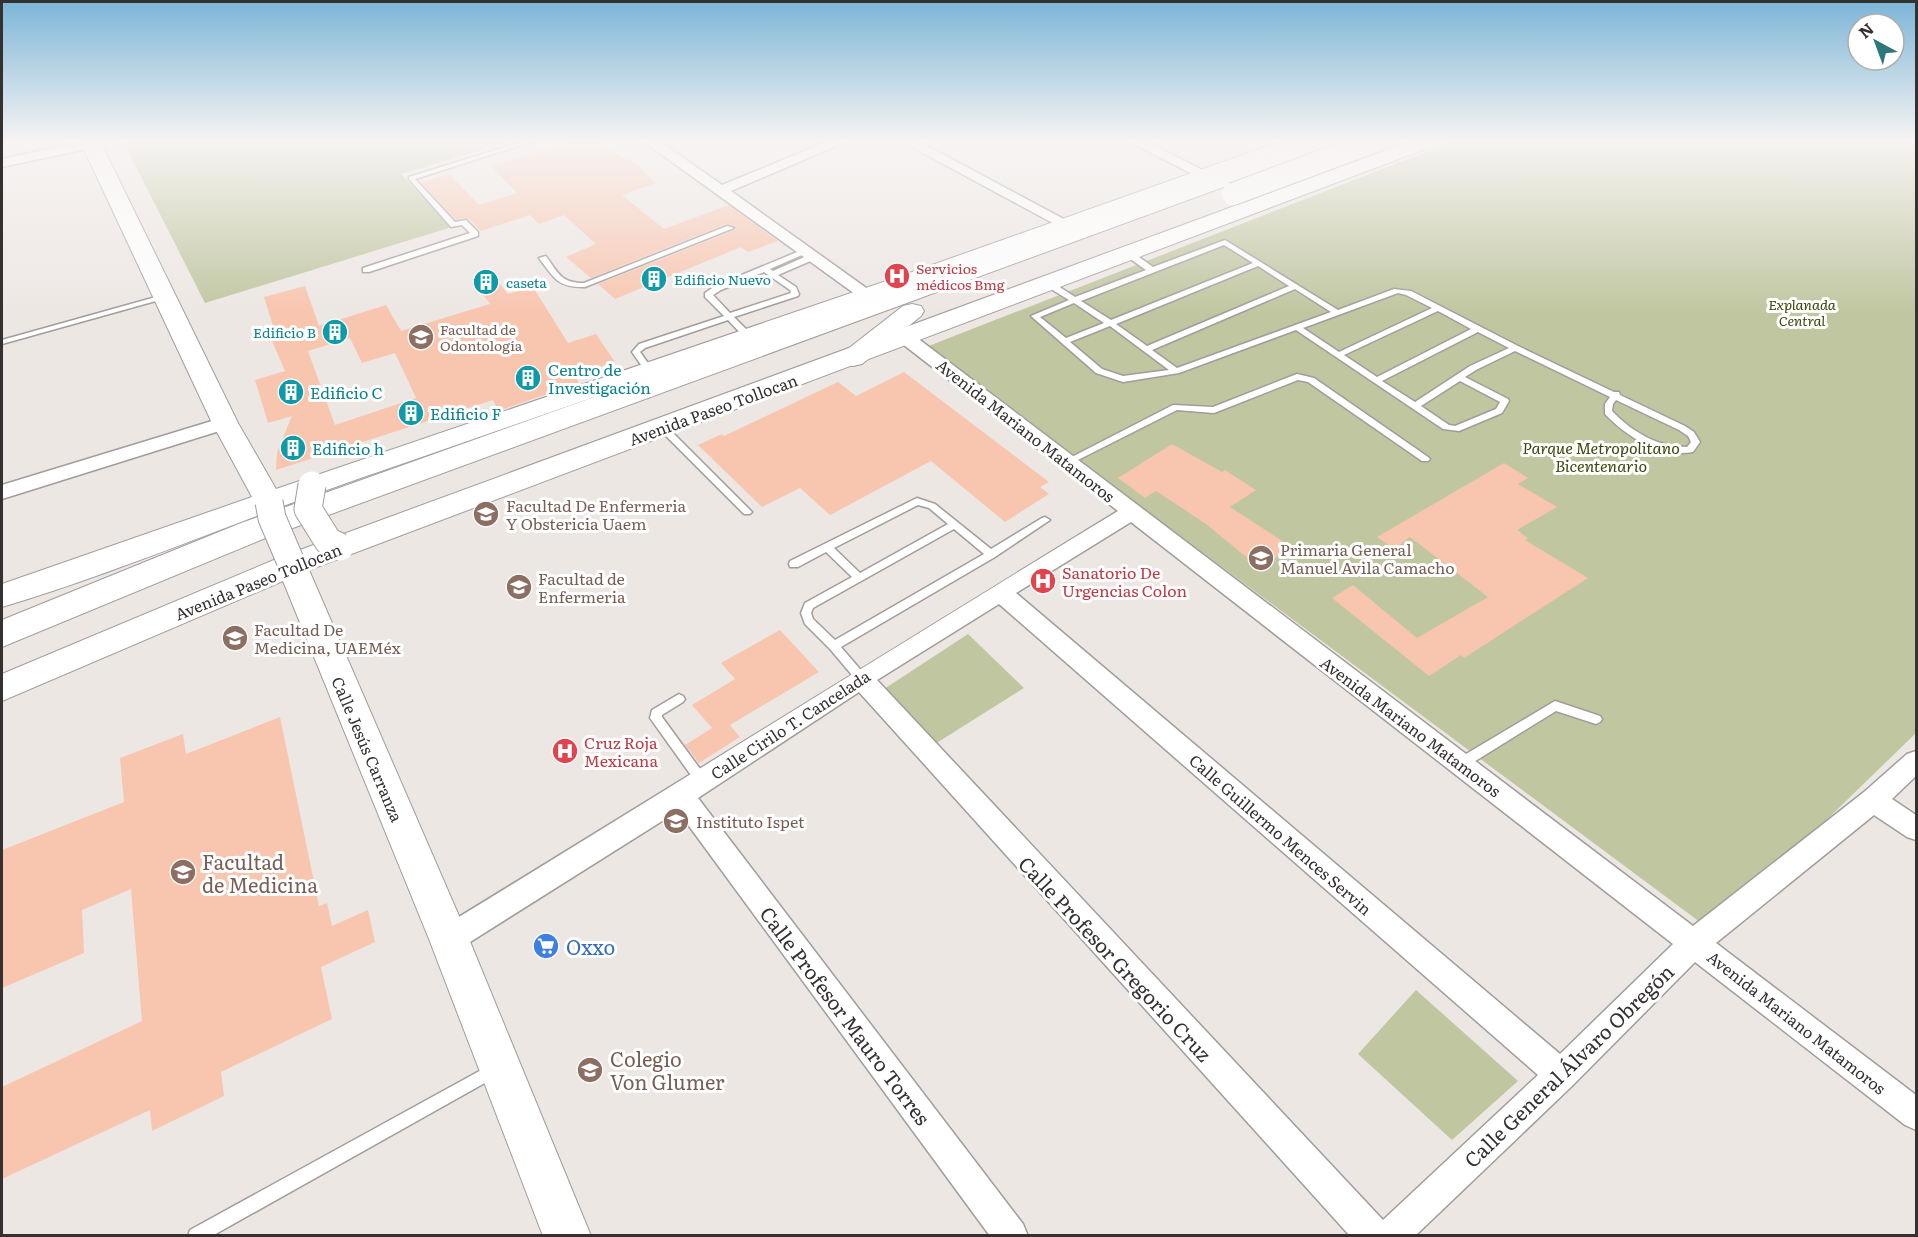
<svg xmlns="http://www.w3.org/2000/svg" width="1918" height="1237" viewBox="0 0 1918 1237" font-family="Literata,serif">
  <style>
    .green { fill: #c0c6a0 }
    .building { fill: #f8c5af; fill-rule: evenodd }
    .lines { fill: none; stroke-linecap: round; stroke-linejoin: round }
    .lane-casing { stroke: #a29c9a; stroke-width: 3 }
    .street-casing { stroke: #a29c9a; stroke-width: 3 }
    .secondary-casing { stroke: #a29c9a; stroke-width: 2 }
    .highway-casing { stroke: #a29c9a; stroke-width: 2 }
    .lane { fill: #fff; fill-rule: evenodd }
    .street { fill: #fff; fill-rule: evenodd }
    .secondary { fill: #fff; fill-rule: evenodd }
    .highway { fill: #fff; fill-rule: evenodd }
    .secondary-bridge-casing { stroke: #a29c9a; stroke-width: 29; stroke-linecap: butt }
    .highway-bridge-casing { stroke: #a29c9a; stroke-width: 24; stroke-linecap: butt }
    .secondary-bridge { stroke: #fff; stroke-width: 27 }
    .highway-bridge { stroke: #fff; stroke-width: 22 }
    .labels { text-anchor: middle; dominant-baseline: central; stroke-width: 6; stroke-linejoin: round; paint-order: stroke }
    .far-health-label { font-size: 14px; fill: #be3a42; stroke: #fff; text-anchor: start }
    .far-culture-label { font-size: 14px; fill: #0d838f; stroke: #fff; text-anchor: start }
    .far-park-label { font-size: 14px; font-style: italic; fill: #40460d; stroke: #fff }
    .far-education-label { font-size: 14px; fill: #785e54; stroke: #fff; text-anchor: start }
    .culture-label { font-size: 16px; fill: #0d838f; stroke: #fff; text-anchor: start }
    .street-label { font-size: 16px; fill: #343130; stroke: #fff }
    .park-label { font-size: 16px; font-style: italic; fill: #40460d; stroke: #fff }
    .education-label { font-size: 16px; fill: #785e54; stroke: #fff; text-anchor: start }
    .health-label { font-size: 16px; fill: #be3a42; stroke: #fff; text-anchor: start }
    .near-education-label { font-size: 20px; fill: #785e54; stroke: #fff; text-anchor: start }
    .near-shop-label { font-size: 20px; fill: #366cbe; stroke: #fff; text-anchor: start }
    .near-street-label { font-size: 20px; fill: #343130; stroke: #fff }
  </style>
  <rect width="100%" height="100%" fill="#ede7e4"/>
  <g class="green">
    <polygon points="123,141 511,141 401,174 452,227 205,303"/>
    <polygon points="1454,141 1916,141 1916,733 1712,931 926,347"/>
    <polygon points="968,634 1024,688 935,744 881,691"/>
    <polygon points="1416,990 1518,1081 1452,1140 1358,1054"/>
  </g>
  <g class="building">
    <polygon points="574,141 599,141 625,160 630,158 656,183 622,195 664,229 729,205 778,241 748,252 741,247 615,299 598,284 735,230 736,227 726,224 591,278 566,257 596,244 564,215 539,224 530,215 481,231 468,218 456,220 421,183 449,174 479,205 517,193 491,166"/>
    <path d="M492 274 508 294 533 287 568 343 596 334 615 362 574 375 579 383 498 411 493 400 276 470 277 452 292 416 268 423 255 380 285 371 272 341 277 339 264 297 305 286 319 326 386 305 401 331 490 304 472 280ZM350 338 362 363 395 353 416 398 335 425 308 351Z"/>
    <polygon points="904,372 1049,482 1040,487 1049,494 1005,522 931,461 830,515 800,488 762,507 698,445 722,434 724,436 838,382 856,396"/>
    <polygon points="1172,444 1222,472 1225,470 1256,490 1230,507 1290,546 1261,569 1206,524 1156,491 1145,498 1118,478"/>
    <polygon points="1504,463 1528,478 1518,484 1557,507 1517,530 1528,538 1525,540 1588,578 1464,658 1461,655 1429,676 1332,598 1353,585 1417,638 1488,597 1410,537 1394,549 1377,537"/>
    <polygon points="780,630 819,672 730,725 740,737 699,763 685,745 712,728 692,705 735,679 721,663"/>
    <polygon points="280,717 319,906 327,903 332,926 368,910 375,942 321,967 332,1019 221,1072 224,1096 152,1131 150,1110 2,1179 2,1087 142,1021 131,889 82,910 84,953 2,988 2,850 124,802 120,758 183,734 186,754"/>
  </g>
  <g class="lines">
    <g class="lane-casing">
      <g id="lane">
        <polygon points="524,141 534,141 415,179 455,222 466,220 478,232 478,236 369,272 363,272 363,268 470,233 462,225 451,227 409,179 409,177"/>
        <path d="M727 226 734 228 585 287C558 288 554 278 539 258L546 256C558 273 561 283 584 283Z"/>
        <path d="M1225 240 1338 310 1394 289 1411 291 1518 346 1614 392H1619L1620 395 1685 426 1694 432 1700 442 1693 452C1660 458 1627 437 1605 414V404L1610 397 1515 351 1476 370 1465 377 1508 399 1509 401 1502 413 1459 431 1443 429 1296 330 1179 373 1123 382 1096 373 1031 316 1069 300 1046 286V282H1052L1075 297 1146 270 1126 256V252H1132L1153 267ZM1224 245 1253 263 1111 320 1081 301ZM1258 266 1289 286 1147 346 1116 324ZM1295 289 1331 312 1177 368 1152 350ZM1398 293 1406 295 1432 308 1339 352 1303 328ZM1074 303 1104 323 1066 338 1040 317ZM1438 311 1471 329 1377 377 1344 355ZM1110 326 1169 370 1123 376 1102 369 1070 342ZM1478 332 1509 348 1470 366 1415 402 1382 381ZM1460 381 1500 402 1496 409 1455 426 1449 425 1421 406ZM1616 400 1679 430 1688 436 1691 442 1687 447C1658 447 1632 432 1612 411L1613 404Z"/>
        <path d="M802 250 809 252 770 269 773 271 809 255H815V259L778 275 796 287 799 294 798 296 734 317 751 334V338H745L728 320 645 348 640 352 653 370 649 373 646 372 632 352 639 344 724 316 705 297V293L715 286ZM764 272 790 290 791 293 730 313 713 295 721 290Z"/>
        <polygon points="163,295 169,295 170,297 2,344 2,340"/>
        <polygon points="1297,374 1314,378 1428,457 1430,459 1428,461 1422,461 1308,382 1298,380 1214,413 1177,410 1070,464 1064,464 1062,462 1173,405 1213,407"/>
        <polygon points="663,425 666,426 752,512 750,514 744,514 660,430 660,426"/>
        <path d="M917 498 935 504 991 549 1042 518 1045 517 1050 520 995 557 841 647 865 675 867 678 865 681H857L830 649 805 624 801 613 805 603 852 577 826 552 798 567H790L789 564 790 561ZM918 505 929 508 948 524 860 573 834 548ZM954 529 984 554 835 640 813 619 811 613 813 608Z"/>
        <polygon points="679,694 683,696 685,699 683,702 662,715 662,717 706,777 708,781 706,785 702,786 698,785 650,718 652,710"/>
        <polygon points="1555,701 1600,716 1602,719 1600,722 1596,724 1556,711 1464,768 1460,769 1456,768 1454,764 1456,760"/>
        <polygon points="494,1063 499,1065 501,1070 499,1075 212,1236 188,1236 190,1230"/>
      </g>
    </g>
    <g class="street-casing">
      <g id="street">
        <polygon points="86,141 96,141 98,144 91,148 2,167 2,159"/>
        <polygon points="643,141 659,141 722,185 829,141 848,141 731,191 876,295 874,299 862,299"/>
        <polygon points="901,141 918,141 1075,225 1072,228 1062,228"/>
        <polygon points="1128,141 1146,141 1212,175 1210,178 1200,178"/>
        <path d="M906 333 912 334 1693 926 1864 792 1907 754 1916 751V776L1892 799 1916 815V840L1907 837 1874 815 1716 943 1916 1095V1130L1905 1125 1695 962 1572 1086 1415 1236H1350L859 692 698 798 1023 1224 1028 1236H990L678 811 459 949 449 953 439 949 435 939 439 929C666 791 890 649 1118 511L900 342 897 338 900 334ZM1131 522 1673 944 1560 1054 1016 593ZM999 604 1538 1075 1383 1220 877 680Z"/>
        <polygon points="225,417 232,419 234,423 232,427 2,499 2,485"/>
      </g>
    </g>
    <g class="secondary-casing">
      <g id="secondary">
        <path d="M80 141H100L238 423 276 489 898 277 1282 141H1310L1307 145C990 259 673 370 355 480 237 521 122 571 2 607V584L252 497 212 423Z"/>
        <polygon points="1411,141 1439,141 1436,145 309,570 469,939 591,1236 543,1236 429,939 283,581 2,701 2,674 281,557"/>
      </g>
    </g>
    <g class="highway-casing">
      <g id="highway">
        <polygon points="1312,141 1341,141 1338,145 263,539 2,647 2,620 241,523"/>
        <polygon points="912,304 921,306 924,311 921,316 862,364 853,366 844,364 840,358 844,352 903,306"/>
      </g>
    </g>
    <use href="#lane" class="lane"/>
    <use href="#street" class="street"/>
    <use href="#secondary" class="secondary"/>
    <use href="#highway" class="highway"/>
    <g class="secondary-bridge-casing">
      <g id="secondary-bridge">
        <polyline points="312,485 308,509 328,541 340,547"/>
        <polyline points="269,502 272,518 292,565"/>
      </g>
    </g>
    <g class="highway-bridge-casing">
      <polyline id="highway-bridge" points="1233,194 1375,141"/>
    </g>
    <use href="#secondary-bridge" class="secondary-bridge"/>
    <use href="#highway-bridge" class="highway-bridge"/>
  </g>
  <linearGradient id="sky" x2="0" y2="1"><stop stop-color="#7bb5d7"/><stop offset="0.45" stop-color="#f7f4f3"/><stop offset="1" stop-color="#f7f4f3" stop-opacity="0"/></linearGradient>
  <rect width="1918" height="314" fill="url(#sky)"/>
  <defs>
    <g id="hospital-disc" transform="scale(1.35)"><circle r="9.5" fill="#e0444e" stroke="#fff"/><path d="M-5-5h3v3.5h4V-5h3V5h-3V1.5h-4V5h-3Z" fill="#fff"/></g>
    <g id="building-disc" transform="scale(1.35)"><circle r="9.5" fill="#0f9aa8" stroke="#fff"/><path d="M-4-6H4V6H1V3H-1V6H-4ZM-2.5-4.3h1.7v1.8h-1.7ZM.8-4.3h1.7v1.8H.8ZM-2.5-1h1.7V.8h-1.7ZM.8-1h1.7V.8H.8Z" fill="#fff"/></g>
    <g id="university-disc" transform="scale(1.35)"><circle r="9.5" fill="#8d6e63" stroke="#fff"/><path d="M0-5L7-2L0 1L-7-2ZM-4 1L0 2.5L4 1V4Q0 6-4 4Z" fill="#fff"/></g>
    <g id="school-disc" transform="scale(1.35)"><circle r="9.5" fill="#8d6e63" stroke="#fff"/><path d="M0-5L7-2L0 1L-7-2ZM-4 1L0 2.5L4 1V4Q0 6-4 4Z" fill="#fff"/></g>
    <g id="supermarket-disc" transform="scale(1.35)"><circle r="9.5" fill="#3f7fe0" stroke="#fff"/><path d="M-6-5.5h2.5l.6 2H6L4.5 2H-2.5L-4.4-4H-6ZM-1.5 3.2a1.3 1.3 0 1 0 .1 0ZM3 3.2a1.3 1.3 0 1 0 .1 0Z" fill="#fff"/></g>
  </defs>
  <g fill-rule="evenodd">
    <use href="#hospital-disc" x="897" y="276"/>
    <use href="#building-disc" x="654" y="279"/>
    <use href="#building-disc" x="486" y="282"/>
    <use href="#building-disc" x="335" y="332"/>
    <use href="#university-disc" x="421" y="337"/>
    <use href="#building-disc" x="528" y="378"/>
    <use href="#building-disc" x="291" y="392"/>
    <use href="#building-disc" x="411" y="413"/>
    <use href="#building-disc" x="293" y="448"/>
    <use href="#university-disc" x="486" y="514"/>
    <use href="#school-disc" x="1261" y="558"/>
    <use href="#hospital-disc" x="1043" y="581"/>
    <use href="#university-disc" x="519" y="587"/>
    <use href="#university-disc" x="235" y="638"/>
    <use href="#hospital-disc" x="565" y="751"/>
    <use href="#school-disc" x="676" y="821"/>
    <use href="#university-disc" x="183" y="872"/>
    <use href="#supermarket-disc" x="546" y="946"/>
    <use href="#school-disc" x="590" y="1070"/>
  </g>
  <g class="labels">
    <g class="far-health-label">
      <text x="916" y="268">Servicios<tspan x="916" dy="16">médicos Bmg</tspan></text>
    </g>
    <g class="far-culture-label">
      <text x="674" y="279">Edificio Nuevo</text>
      <text x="506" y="282">caseta</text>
      <text x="316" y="332" text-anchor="end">Edificio B</text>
    </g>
    <g class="far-park-label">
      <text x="1802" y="304">Explanada<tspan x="1802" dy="16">Central</tspan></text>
    </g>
    <g class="far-education-label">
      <text x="440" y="329">Facultad de<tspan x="440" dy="16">Odontología</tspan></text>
    </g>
    <g class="culture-label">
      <text x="548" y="369">Centro de<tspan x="548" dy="18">Investigación</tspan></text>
      <text x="310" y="392">Edificio C</text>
      <text x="430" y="413">Edificio F</text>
      <text x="312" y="448">Edificio h</text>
    </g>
    <g class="street-label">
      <text transform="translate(713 409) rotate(-20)">Avenida Paseo Tollocan</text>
      <text transform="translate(1026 430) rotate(38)">Avenida Mariano Matamoros</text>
      <text transform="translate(258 581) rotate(-22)">Avenida Paseo Tollocan</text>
      <text transform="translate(790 724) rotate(-33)">Calle Cirilo T. Cancelada</text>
      <text transform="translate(1411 726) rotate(37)">Avenida Mariano Matamoros</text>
      <text transform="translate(368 749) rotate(67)">Calle Jesús Carranza</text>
      <text transform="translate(1281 834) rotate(41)">Calle Guillermo Mences Servin</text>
      <text transform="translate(1797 1022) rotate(38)">Avenida Mariano Matamoros</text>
    </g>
    <g class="park-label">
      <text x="1601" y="447">Parque Metropolitano<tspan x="1601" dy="18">Bicentenario</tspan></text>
    </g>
    <g class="education-label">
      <text x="506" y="505">Facultad De Enfermeria<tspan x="506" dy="18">Y Obstericia Uaem</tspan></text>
      <text x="1280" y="549">Primaria General<tspan x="1280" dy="18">Manuel Avila Camacho</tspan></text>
      <text x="538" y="578">Facultad de<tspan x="538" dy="18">Enfermeria</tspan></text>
      <text x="254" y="629">Facultad De<tspan x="254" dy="18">Medicina, UAEMéx</tspan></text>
      <text x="696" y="821">Instituto Ispet</text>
    </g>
    <g class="health-label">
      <text x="1062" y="572">Sanatorio De<tspan x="1062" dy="18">Urgencias Colon</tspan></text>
      <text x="584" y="742">Cruz Roja<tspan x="584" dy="18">Mexicana</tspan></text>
    </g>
    <g class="near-education-label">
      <text x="202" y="861">Facultad<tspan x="202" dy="23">de Medicina</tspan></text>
      <text x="610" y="1058">Colegio<tspan x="610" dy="23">Von Glumer</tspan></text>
    </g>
    <g class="near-shop-label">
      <text x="566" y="946">Oxxo</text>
    </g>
    <g class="near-street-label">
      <text transform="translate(1116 958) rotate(47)">Calle Profesor Gregorio Cruz</text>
      <text transform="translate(846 1015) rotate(53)">Calle Profesor Mauro Torres</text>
      <text transform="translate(1568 1065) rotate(-44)">Calle General Álvaro Obregón</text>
    </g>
  </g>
  <rect width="1918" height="1237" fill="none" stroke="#343130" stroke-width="6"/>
  <g transform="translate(1876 42) rotate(319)"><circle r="28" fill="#ffffff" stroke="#aeadac" stroke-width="1.5"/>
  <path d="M0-4.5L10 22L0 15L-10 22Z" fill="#2d777a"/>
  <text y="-9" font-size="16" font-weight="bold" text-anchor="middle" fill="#343130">N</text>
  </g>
</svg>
